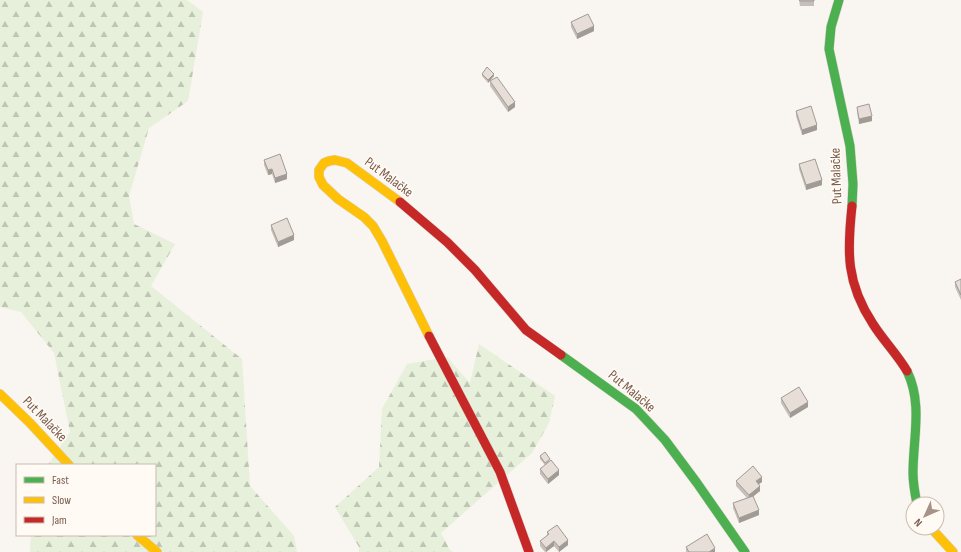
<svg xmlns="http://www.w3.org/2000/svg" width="961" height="552" viewBox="0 0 961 552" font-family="'Sofia Sans Condensed',sans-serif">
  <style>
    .forest { fill: url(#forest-firs) }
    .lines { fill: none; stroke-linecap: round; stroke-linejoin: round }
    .fast-casing { stroke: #d9d2cb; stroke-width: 10 }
    .slow-casing { stroke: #d9d2cb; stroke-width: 10 }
    .jam-casing { stroke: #d9d2cb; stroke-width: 10 }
    .fast { stroke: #4caf50; stroke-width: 9 }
    .slow { stroke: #ffc107; stroke-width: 9 }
    .jam { stroke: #c62828; stroke-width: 9 }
    .wall { fill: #c6bfb9 }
    .shaded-wall { fill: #a19b96 }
    .building { fill: #e6ded7; stroke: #a19b96 }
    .labels { text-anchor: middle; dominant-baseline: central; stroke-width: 3.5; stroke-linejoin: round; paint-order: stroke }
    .street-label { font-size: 14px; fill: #7a5c4d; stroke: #fffaf3 }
  </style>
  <defs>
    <pattern id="forest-firs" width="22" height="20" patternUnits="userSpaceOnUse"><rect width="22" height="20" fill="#e7f0db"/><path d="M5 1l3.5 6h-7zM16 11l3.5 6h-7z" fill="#c0c6b4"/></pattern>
  </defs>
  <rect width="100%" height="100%" fill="#f9f5f0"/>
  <g class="forest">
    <polygon points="0,0 187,0 203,12 188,101 149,128 129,196 134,224 175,244 151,286 242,359 250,486 294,536 297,552 30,552 31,535 155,535 155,465 48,465 70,432 54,353 21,312 0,307"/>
    <polygon points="479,344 555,396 549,423 532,453 441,533 450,550 453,552 359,552 359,547 335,507 379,467 382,409 407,364 447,357 470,383"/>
  </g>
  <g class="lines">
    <g class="fast-casing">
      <g id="fast">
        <polyline points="839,0 831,27 829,49 850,146 853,184 852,206"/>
        <polyline points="561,355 636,409 665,440 697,483 745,552"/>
        <path d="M907 371C923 404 913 438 913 473 913 483 915 494 917 504"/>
      </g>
    </g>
    <g class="slow-casing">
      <g id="slow">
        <polyline points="400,202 347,163 335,160 329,161 324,163 319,170 319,177 323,185 338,199 364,217 373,226 382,241 429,336"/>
        <polyline points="0,394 30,423 69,465"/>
        <polyline points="931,528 953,552"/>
        <polyline points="137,535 157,552"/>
      </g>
    </g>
    <g class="jam-casing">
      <g id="jam">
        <polyline points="400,202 447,242 475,270 526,330 561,355"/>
        <path d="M852 206C847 252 846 283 873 324 883 340 897 354 907 371"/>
        <polyline points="429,336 500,472 529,552"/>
      </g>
    </g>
    <use href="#fast" class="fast"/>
    <use href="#slow" class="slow"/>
    <use href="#jam" class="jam"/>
  </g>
  <g class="wall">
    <polygon points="799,0 814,0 814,6 800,6"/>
    <polygon points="571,22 594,31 577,39 571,27"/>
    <polygon points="482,74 494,76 488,83 482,76"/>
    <polygon points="490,81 515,107 508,112 490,86"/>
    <polygon points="857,107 872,121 859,124 857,112"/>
    <polygon points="796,111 817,130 802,135 796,116"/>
    <polygon points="264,160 287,179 275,183 272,174 268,175 264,165"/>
    <polygon points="799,164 822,185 806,190 799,169"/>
    <polygon points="271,225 294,240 278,247 271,230"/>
    <polygon points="961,279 961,300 955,287 955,282"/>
    <polygon points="781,398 808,407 790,418 781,403"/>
    <polygon points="540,456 550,461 559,475 548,484 540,474 540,469 545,465 540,459"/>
    <polygon points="736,481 762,482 759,484 760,491 753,496 759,515 739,523 733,508 733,503 747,498 736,486"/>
    <polygon points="547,532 568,545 559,552 554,546 546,552 545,552 540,546 540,541 547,536"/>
    <polygon points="686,547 715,552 686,552"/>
  </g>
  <g class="shaded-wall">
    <polygon points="594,26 594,31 577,39 577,34"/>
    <polygon points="494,74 494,76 488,83 488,80"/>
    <polygon points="515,102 515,107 508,112 508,107"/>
    <polygon points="872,116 872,121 859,124 859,119"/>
    <polygon points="817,125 817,130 802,135 802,130"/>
    <polygon points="272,169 272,174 268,175 268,170"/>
    <polygon points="287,174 287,179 275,183 275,178"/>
    <polygon points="822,180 822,185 806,190 806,185"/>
    <polygon points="294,235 294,240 278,247 278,242"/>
    <polygon points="808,402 808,407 790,418 790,413"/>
    <polygon points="559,470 559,475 548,484 548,479"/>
    <polygon points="762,477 762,482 756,486 756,481"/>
    <polygon points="760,486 760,491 749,500 749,495"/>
    <polygon points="759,510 759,515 739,523 739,518"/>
    <polygon points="568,540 568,545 559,552 559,547"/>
    <polygon points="554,541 554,546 546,552 546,548"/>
    <polygon points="715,548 715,552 709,552"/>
  </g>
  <g class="building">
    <polygon points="799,0 814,0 814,1 800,1"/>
    <polygon points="588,14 594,26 577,34 571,22"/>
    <polygon points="487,67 494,74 488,80 482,74"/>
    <polygon points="497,77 515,102 508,107 490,81"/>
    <polygon points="869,104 872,116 859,119 857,107"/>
    <polygon points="811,106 817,125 802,130 796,111"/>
    <polygon points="280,154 287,174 275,178 272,169 268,170 264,160"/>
    <polygon points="815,159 822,180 806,185 799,164"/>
    <polygon points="287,218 294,235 278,242 271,225"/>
    <polygon points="961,279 961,295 955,282"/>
    <polygon points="799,387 808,402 790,413 781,398"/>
    <polygon points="545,452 550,459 545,463 540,456"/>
    <polygon points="551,460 559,470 548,479 540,469"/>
    <polygon points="753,466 762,477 756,481 760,486 749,495 736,481"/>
    <polygon points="753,496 759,510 739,518 733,503"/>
    <polygon points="557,525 568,540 559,547 554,541 546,548 540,541 549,534 547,532"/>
    <polygon points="707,534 715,548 709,552 689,552 686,547"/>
  </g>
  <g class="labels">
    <g class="street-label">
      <text transform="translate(836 176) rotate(-92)">Put Malačke</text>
      <text transform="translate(389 177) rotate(37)">Put Malačke</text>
      <text transform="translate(632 391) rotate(40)">Put Malačke</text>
      <text transform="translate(45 419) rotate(46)">Put Malačke</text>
    </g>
  </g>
  <rect x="16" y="464" width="140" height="72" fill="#fffaf3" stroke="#cabbb1"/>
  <rect x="24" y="477" width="20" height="6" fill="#4caf50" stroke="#cabbb1"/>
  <text x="52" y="484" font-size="12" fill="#7a5c4d">Fast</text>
  <rect x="24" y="497" width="20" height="6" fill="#ffc107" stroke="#cabbb1"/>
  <text x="52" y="504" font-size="12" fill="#7a5c4d">Slow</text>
  <rect x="24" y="517" width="20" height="6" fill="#c62828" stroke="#cabbb1"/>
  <text x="52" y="524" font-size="12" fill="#7a5c4d">Jam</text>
  <g transform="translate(925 516) rotate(225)"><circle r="19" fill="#fffaf3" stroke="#cabbb1"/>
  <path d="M0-3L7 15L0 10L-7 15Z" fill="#a69286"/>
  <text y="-6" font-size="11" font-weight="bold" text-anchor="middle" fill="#7a5c4d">N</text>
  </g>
</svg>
